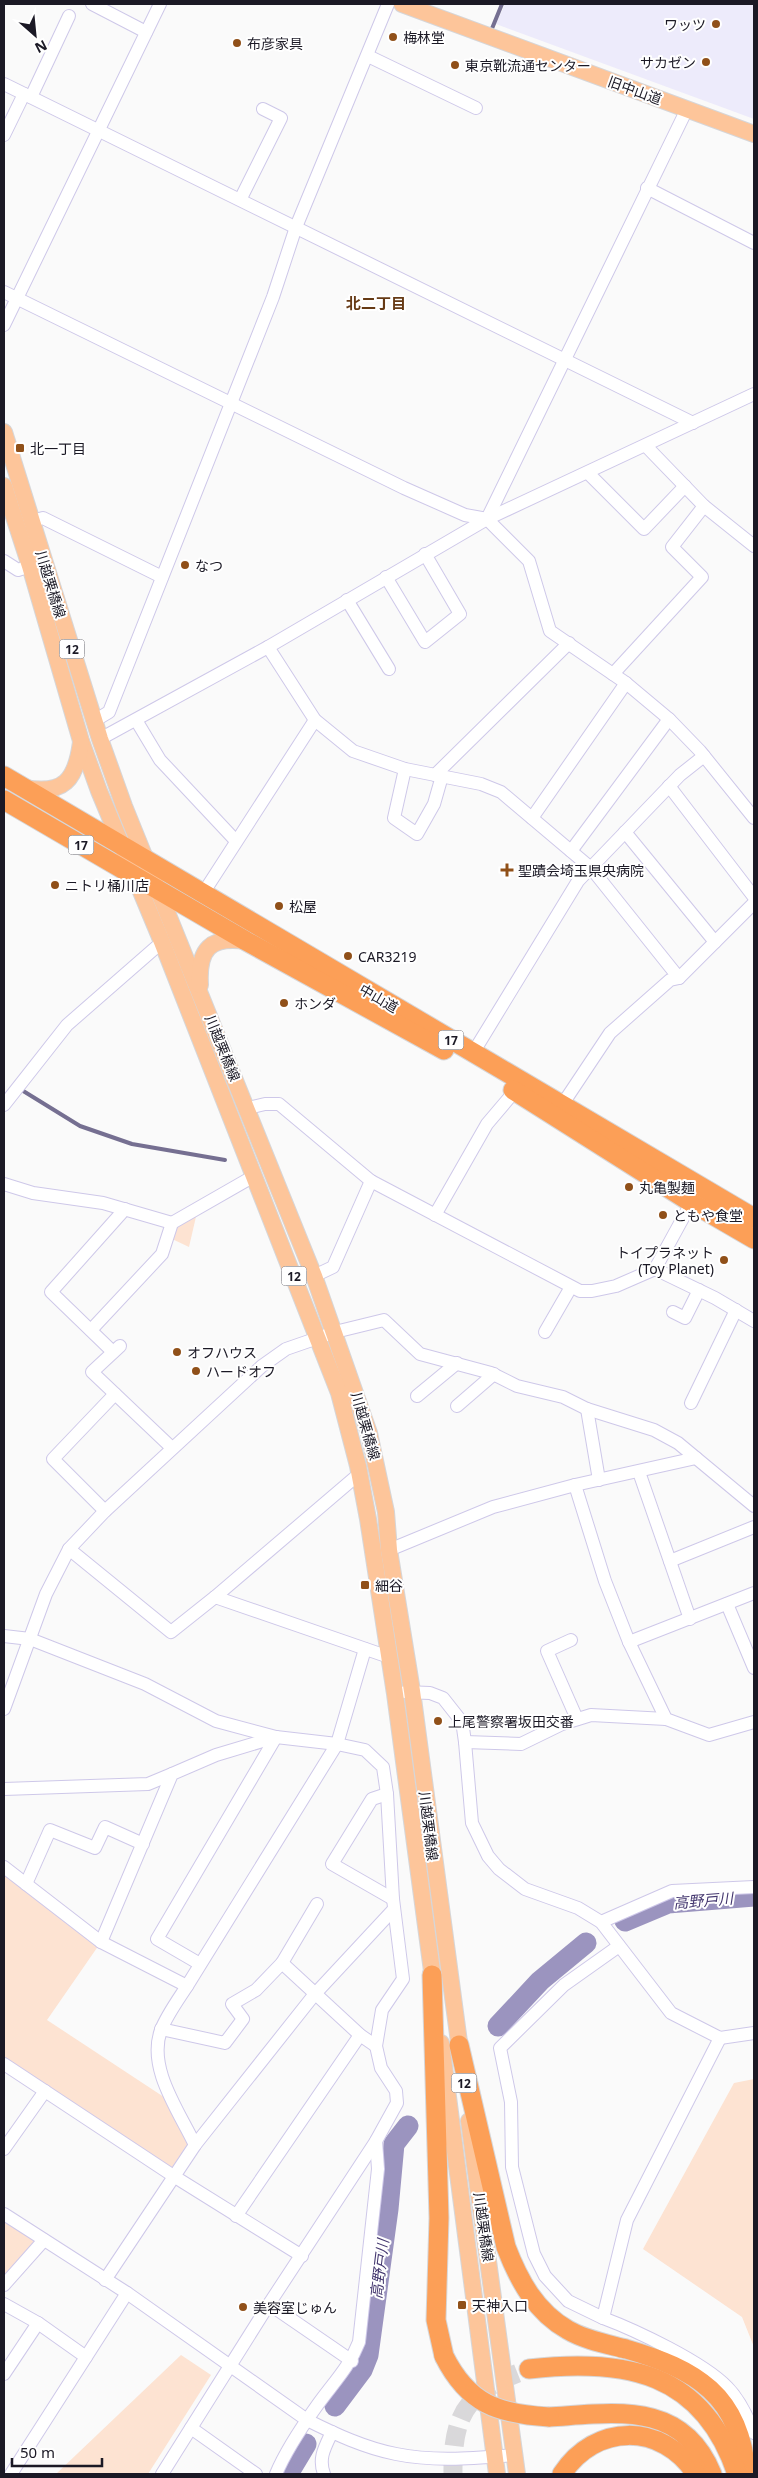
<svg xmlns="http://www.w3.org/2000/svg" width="758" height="2478" viewBox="0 0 758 2478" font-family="'Noto Sans','Noto Sans JP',sans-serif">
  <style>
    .built { fill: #edebfb }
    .green { fill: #fde3d2 }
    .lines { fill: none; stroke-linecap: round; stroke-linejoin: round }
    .stream { stroke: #756f91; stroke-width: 4 }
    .river { stroke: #9b94bf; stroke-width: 21 }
    .highway-tunnel { stroke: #d9d8da; stroke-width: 19; stroke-dasharray: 19 9; stroke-linecap: butt }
    .minor-casing { stroke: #cec8e9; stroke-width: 14 }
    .major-casing { stroke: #d6d6d8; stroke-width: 18 }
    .highway-casing { stroke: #d6d6d8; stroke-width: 21 }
    .minor { stroke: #fff; stroke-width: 12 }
    .major { stroke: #fdc59a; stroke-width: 16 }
    .highway { stroke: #fc9f57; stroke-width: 19 }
    .highway-bridge-casing { stroke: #d6d6d8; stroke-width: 21; stroke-linecap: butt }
    .highway-bridge { stroke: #fc9f57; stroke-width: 19 }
    .poi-dot { fill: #905019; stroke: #fff; stroke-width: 2 }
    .labels { text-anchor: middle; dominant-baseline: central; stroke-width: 4; stroke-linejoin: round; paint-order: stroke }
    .shield { fill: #fff; stroke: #5f5e66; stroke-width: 1 }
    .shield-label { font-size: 12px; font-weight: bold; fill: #1b1925 }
    .poi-label { font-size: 14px; fill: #1b1925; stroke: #fff; text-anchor: start }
    .street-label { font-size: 14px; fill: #1b1925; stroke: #fff }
    .neighbourhood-label { font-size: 15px; font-weight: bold; fill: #663a15; stroke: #fff }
    .water-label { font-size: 15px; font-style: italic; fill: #44376f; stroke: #fff }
  </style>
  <rect width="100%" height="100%" fill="#fafafa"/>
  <polygon class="built" points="505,4 754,4 754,119 496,24"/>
  <g class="green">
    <polygon points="198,1208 189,1247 170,1238 172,1223"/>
    <polygon points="4,1867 101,1942 47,2020 176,2105 195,2145 175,2177 4,2057"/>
    <polygon points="754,2079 754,2347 742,2317 643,2249 734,2083"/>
    <polygon points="4,2214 44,2240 4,2285"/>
    <polygon points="181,2355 211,2375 148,2474 56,2474"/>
  </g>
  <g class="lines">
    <g class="stream">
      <polyline points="491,31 502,4"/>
      <polyline points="20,1089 80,1126 132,1144 225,1160"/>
    </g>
    <g class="river">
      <polyline points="625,1921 668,1903 754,1896"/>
      <polyline points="498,2026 540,1981 586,1943"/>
      <polyline points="335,2406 362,2370 368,2355 388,2209 394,2144 408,2126"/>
      <polyline points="288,2474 306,2444"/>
    </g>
    <path class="highway-tunnel" d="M453 2474C452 2410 470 2390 529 2369"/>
    <g class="minor-casing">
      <g id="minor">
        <polyline points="92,4 146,32"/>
        <polyline points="368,56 476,108"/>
        <polyline points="4,84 693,423"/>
        <polyline points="31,97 69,16"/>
        <polyline points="4,135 24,94"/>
        <polyline points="647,188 754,243"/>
        <polyline points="241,198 281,118 263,109"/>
        <polyline points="4,292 404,488 465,515 487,519 529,561 550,631 626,683 669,719 700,751 754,818"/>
        <polyline points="4,325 160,4"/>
        <polyline points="646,446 704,506 754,546"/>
        <polyline points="588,473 644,529 685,486"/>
        <polyline points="487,519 687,109"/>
        <polyline points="32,521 43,518 162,577"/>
        <polyline points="4,561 18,570 30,566"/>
        <polyline points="386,577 425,642 460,614 425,554"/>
        <polyline points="347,600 389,669"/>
        <polyline points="268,647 315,720 353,751 405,769 481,784 501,792 591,868 679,978"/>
        <polyline points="613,674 702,577 672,547 704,506"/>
        <polyline points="136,720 160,760 236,841"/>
        <polyline points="94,721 109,712 273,297 296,227 388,4"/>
        <polyline points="100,739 268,647 487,519 754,394"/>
        <polyline points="405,769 394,818 417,834 434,804 442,776"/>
        <polyline points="435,775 569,643"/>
        <polyline points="669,786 754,897"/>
        <polyline points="532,818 626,683"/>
        <polyline points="625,832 715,942"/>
        <polyline points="571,851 669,719"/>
        <polyline points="202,895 315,720"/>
        <polyline points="473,1053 578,881 680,775 704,756"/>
        <polyline points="4,1105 67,1025 162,942"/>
        <polyline points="562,1105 610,1033 670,980 679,978 754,903"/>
        <polyline points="248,1108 265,1104 279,1104 371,1181 580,1291 592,1291 616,1286 655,1269 695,1196"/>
        <polyline points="4,1184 33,1193 103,1203 172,1223"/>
        <polyline points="435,1215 487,1124 515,1091"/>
        <polyline points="655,1269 715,1298 754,1321"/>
        <polyline points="314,1276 333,1267 371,1181"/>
        <polyline points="673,1312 685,1318 699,1290"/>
        <polyline points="91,1330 162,1254 172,1223 254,1176"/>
        <polyline points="545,1332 571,1287"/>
        <polyline points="120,1346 92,1372 172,1448"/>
        <polyline points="113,1352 51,1292 125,1209"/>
        <polyline points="417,1396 457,1363"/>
        <polyline points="691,1403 736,1310"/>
        <polyline points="457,1406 494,1374"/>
        <polyline points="587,1409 599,1480"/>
        <polyline points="639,1472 690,1619"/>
        <polyline points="575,1485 605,1581 629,1642 666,1719 709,1735 754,1722"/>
        <polyline points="105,1511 53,1459 115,1394"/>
        <polyline points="69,1549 171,1632 215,1597 389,1657"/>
        <polyline points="389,1550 493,1507 575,1485 696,1458"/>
        <polyline points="670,1561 754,1527"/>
        <polyline points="215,1597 359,1474"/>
        <polyline points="727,1604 754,1668"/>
        <polyline points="4,1636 30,1639 145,1684 216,1721 276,1737 337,1744 365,1750 383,1767 387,1794 393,1899 403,1979 382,2010 376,2046 381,2068 396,2091 397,2103 376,2141 269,2304 162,2474"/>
        <polyline points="571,1640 547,1651 577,1719"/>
        <polyline points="629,1642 754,1593"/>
        <polyline points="405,1692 430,1693 443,1698 458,1717 463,1728 465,1742 472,1823 488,1856 499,1869 525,1889 578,1908 601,1922 671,2013 720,2038 754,2033"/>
        <polyline points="4,1709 46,1594 69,1549 105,1511 262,1366 286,1349 335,1332 384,1320 420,1354 491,1373 517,1386 563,1397 587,1409 654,1430 678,1443 754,1506"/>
        <polyline points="465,1742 521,1744 562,1724 591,1715 666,1719"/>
        <polyline points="4,1789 148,1784 172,1774"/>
        <polyline points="387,1794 372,1799 332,1864 393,1899"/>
        <path d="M4 1867 101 1942 187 1986C178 2000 167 2015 161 2030 147 2068 179 2111 195 2145"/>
        <polyline points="26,1884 50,1830 95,1848 105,1827 143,1844"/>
        <polyline points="601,1922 672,1891 754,1887"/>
        <polyline points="101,1942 172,1774 216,1755 276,1737"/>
        <polyline points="282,1963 317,1904"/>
        <polyline points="200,1964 157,1939 276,1737"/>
        <polyline points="187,1986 337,1744 365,1649"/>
        <polyline points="161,2029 225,2043 243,2019 232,2004 256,1990 282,1963 360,2035 376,2046"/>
        <path d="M720 2038 627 2220 603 2318C635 2330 703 2362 727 2387 738 2398 748 2418 754 2433"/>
        <polyline points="4,2064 175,2177 302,2256"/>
        <polyline points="4,2149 45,2091"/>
        <path d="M4 2214 127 2293 307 2420C335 2434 365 2448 396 2454 435 2462 475 2458 514 2455"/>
        <polyline points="236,2216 360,2035"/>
        <polyline points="105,2280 195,2145 314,1995 394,1909"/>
        <polyline points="4,2285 44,2240"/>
        <polyline points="4,2304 38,2323 86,2357"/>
        <polyline points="269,2304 352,2361"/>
        <polyline points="603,2318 568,2301 545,2276 534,2254 512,2167 511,2102 500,2048 564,1985 619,1946"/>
        <polyline points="4,2374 38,2323"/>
        <polyline points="191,2428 256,2474"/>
        <polyline points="11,2474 127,2293"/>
        <path d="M276 2474C286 2450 301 2428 316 2407 332 2384 349 2368 359 2342L378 2169 376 2141"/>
        <path d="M324 2474C318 2458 325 2447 332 2432"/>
      </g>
    </g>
    <g class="major-casing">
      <g id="major">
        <polyline points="402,4 754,134"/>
        <polyline points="4,432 100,739 124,806 314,1276 369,1433 386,1512 389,1550 412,1691 461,2057"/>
        <polyline points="4,486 30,566 81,741 99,791 162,942 339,1393 358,1466 368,1519 395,1694 434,1986"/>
        <path d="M25 788C64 795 76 780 81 742"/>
        <path d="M200 985C198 949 210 936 246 941"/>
        <polyline points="441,2043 497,2474"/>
        <polyline points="469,2121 517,2474"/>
      </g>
    </g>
    <g class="highway-casing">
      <g id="highway">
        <polyline points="4,776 754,1218"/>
        <polyline points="4,800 246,941 444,1050"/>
        <polyline points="513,1090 692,1203 754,1239"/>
        <polyline points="432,1975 439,2218 436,2320 444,2356"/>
        <path d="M459 2045 506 2247C519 2281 536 2312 568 2330 585 2340 607 2344 626 2349 695 2369 741 2395 746 2474"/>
        <path d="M529 2369C626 2358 703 2372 737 2474"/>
        <path d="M549 2417C615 2413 682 2400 712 2474"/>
        <path d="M562 2474C595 2423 662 2422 696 2474"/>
      </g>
    </g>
    <use href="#minor" class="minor"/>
    <use href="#major" class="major"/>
    <use href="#highway" class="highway"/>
    <g class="highway-bridge-casing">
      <path id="highway-bridge" d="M444 2356C468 2404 498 2414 549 2417"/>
    </g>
    <use href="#highway-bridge" class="highway-bridge"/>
  </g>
  <g class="poi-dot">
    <circle cx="716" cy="24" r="5"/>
    <circle cx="393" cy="37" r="5"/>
    <circle cx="237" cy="43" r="5"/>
    <circle cx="706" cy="62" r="5"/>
    <circle cx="455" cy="65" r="5"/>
    <rect x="15" y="443" width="10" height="10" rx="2.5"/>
    <circle cx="185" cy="565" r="5"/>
    <path d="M504.5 862.5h5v5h5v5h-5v5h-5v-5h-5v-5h5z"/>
    <circle cx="55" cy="885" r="5"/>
    <circle cx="279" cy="906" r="5"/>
    <circle cx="348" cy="956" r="5"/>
    <circle cx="284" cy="1003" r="5"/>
    <circle cx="629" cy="1187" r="5"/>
    <circle cx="663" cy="1215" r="5"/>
    <circle cx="724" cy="1260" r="5"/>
    <circle cx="177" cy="1352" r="5"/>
    <circle cx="196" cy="1371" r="5"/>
    <rect x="360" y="1580" width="10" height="10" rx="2.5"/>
    <circle cx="438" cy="1721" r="5"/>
    <rect x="457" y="2300" width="10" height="10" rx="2.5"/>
    <circle cx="243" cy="2307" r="5"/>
  </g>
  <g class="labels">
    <g class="shield">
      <rect x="59.5" y="639.5" width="25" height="19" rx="4"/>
      <rect x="68.5" y="835.5" width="25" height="19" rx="4"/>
      <rect x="438.5" y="1030.5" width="25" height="19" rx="4"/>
      <rect x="281.5" y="1266.5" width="25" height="19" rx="4"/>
      <rect x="451.5" y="2073.5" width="25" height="19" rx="4"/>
    </g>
    <g class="shield-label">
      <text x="72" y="649">12</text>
      <text x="81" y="845">17</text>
      <text x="451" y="1040">17</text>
      <text x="294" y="1276">12</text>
      <text x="464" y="2083">12</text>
    </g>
    <g class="poi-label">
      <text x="706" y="24" text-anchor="end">ワッツ</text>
      <text x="403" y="37">梅林堂</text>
      <text x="247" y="43">布彦家具</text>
      <text x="696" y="62" text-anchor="end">サカゼン</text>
      <text x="465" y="65">東京靴流通センター</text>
      <text x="30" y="448">北一丁目</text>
      <text x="195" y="565">なつ</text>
      <text x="518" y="870">聖蹟会埼玉県央病院</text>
      <text x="65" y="885">ニトリ桶川店</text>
      <text x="289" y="906">松屋</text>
      <text x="358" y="956">CAR3219</text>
      <text x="294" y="1003">ホンダ</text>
      <text x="639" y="1187">丸亀製麺</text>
      <text x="673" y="1215">ともや食堂</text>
      <text x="714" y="1252" text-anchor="end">トイプラネット<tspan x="714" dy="16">(Toy Planet)</tspan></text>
      <text x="187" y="1352">オフハウス</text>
      <text x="206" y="1371">ハードオフ</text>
      <text x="375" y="1585">細谷</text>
      <text x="448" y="1721">上尾警察署坂田交番</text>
      <text x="472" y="2305">天神入口</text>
      <text x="253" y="2307">美容室じゅん</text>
    </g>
    <g class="street-label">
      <text transform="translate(635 90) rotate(20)">旧中山道</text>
      <text transform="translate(51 584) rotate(73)">川越栗橋線</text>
      <text transform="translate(379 998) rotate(30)">中山道</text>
      <text transform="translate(223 1048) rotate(68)">川越栗橋線</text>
      <text transform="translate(366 1426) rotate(74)">川越栗橋線</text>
      <text transform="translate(429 1826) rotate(83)">川越栗橋線</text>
      <text transform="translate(484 2227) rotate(82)">川越栗橋線</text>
    </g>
    <g class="neighbourhood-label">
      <text x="376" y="303">北二丁目</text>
    </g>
    <g class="water-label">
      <text transform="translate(703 1900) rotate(-5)">高野戸川</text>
      <text transform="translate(379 2269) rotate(-83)">高野戸川</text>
    </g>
  </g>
  <rect width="758" height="2478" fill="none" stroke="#1b1925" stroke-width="10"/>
  <g transform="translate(35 35) rotate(153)" stroke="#ffffff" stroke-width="4" paint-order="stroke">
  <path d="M0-4L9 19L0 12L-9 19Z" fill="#1b1925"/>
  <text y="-8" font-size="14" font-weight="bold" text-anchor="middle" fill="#1b1925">N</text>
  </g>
  <path d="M12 2458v8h90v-8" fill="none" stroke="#1b1925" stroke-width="2.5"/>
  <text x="20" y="2458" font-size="15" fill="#1b1925" stroke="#ffffff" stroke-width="4" paint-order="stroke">50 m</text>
</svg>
